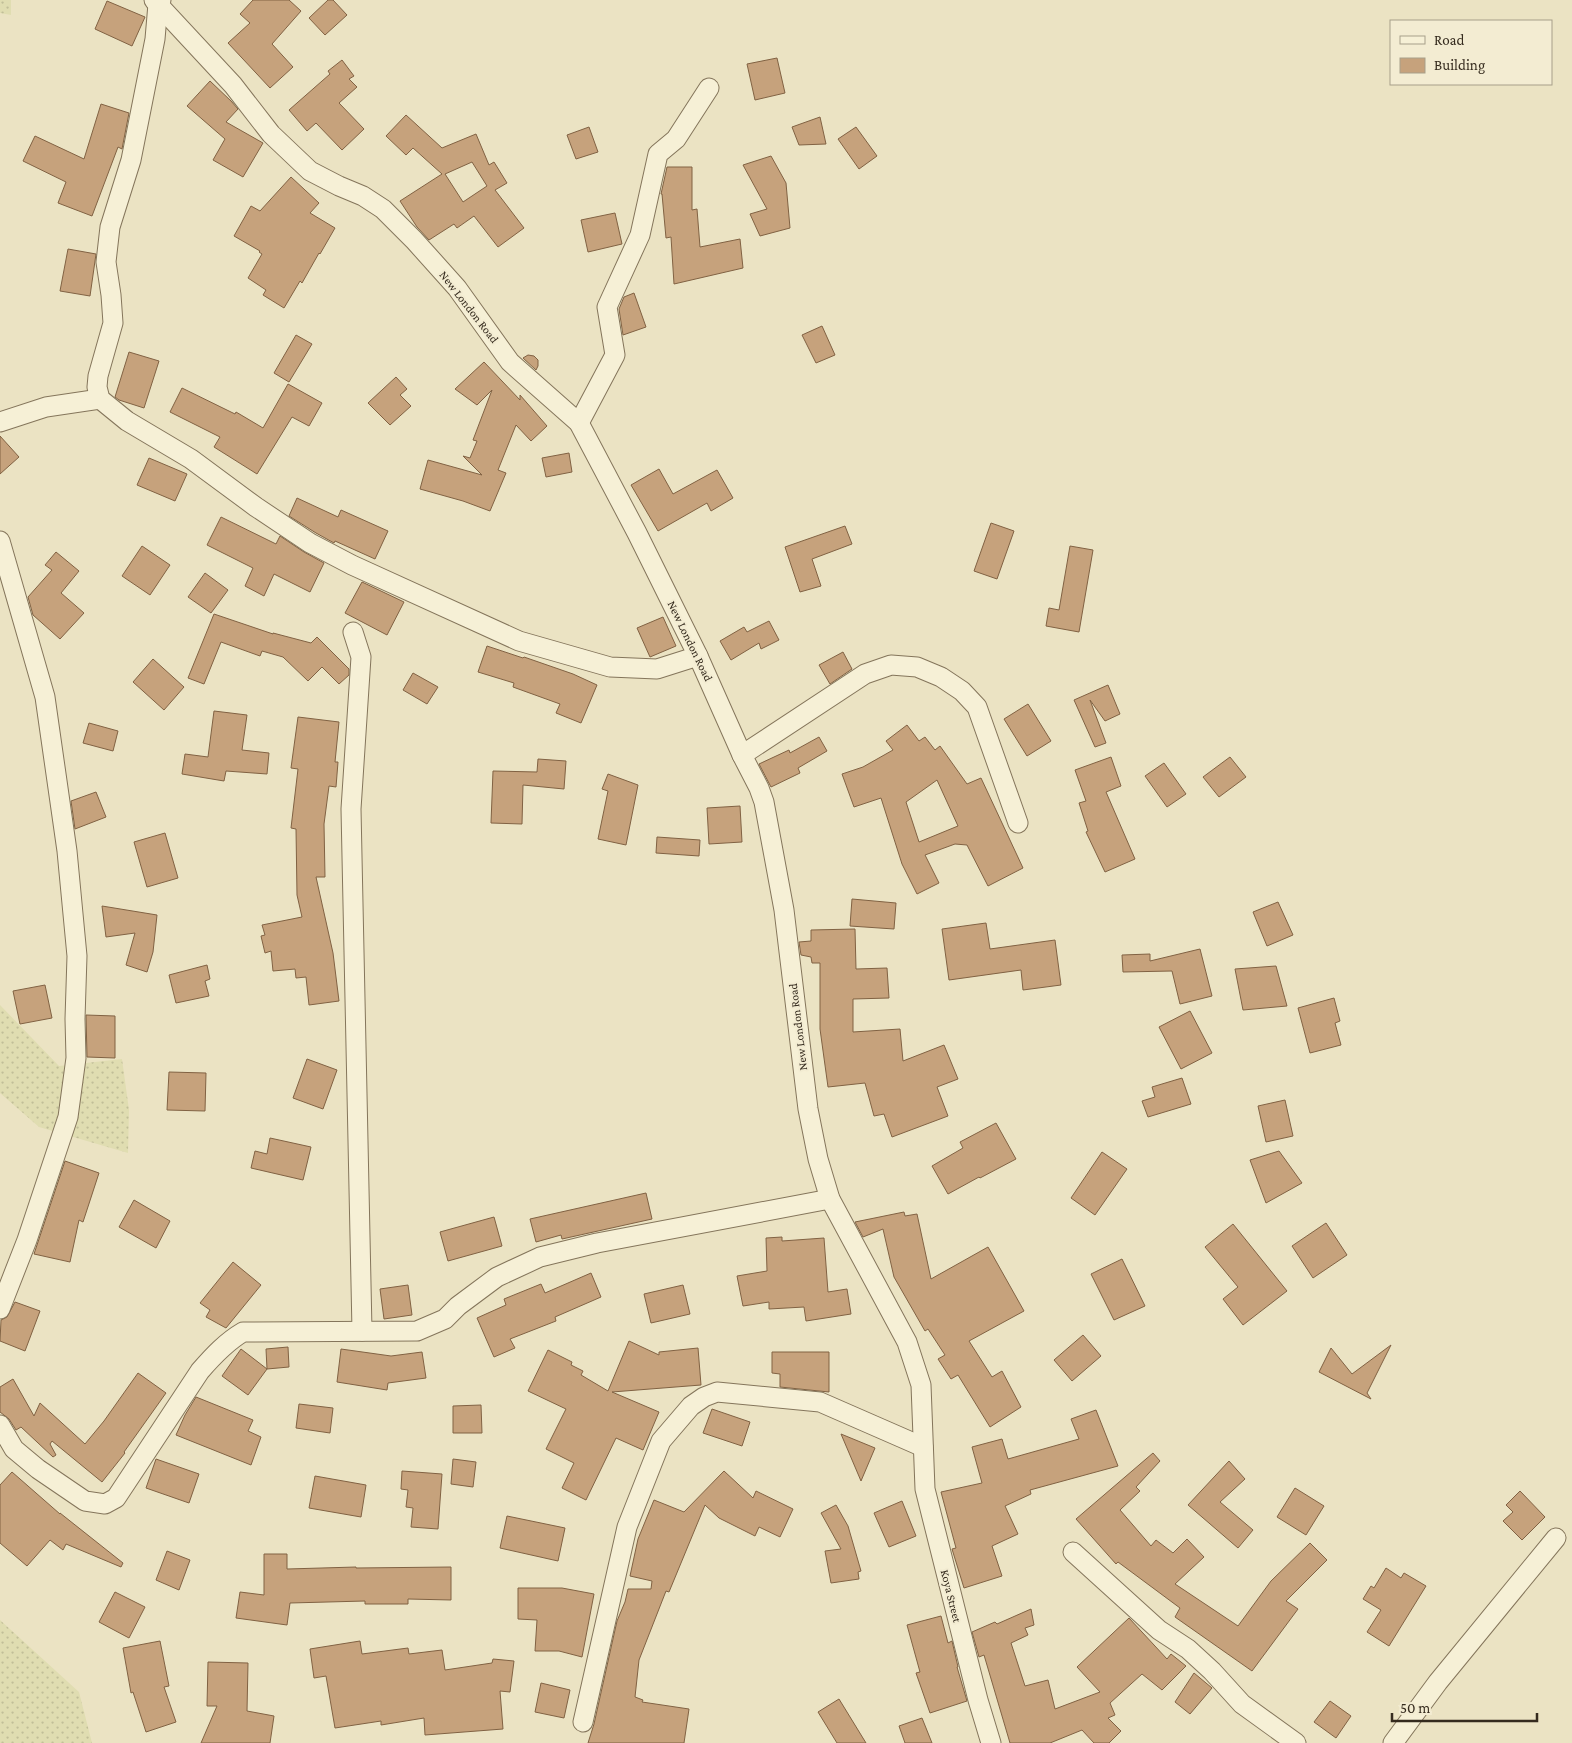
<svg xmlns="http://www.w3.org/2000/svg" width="1572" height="1743" viewBox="0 0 1572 1743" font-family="'Crimson Pro',serif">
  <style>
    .farmland { fill: url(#farmland-dots) }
    .building { fill: #c6a27c; stroke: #816243; fill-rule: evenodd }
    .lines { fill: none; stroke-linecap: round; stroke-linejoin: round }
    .minor-casing { stroke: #84755b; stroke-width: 21 }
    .minor { stroke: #f6f0d6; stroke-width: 19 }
    .labels { text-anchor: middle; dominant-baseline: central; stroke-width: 4; stroke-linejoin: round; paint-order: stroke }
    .street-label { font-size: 12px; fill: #352b1e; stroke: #f3ecd2 }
  </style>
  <defs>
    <pattern id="farmland-dots" width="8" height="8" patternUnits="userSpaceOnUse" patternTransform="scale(1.25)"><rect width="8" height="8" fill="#e0ddb1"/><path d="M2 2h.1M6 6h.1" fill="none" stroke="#c1be98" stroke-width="1.8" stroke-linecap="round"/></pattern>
  </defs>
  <rect width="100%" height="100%" fill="#ebe3c3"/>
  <g class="farmland">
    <polygon points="0,0 11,0 11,15 0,13"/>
    <polygon points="0,1005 59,1066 122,1059 129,1110 128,1153 39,1127 0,1093"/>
    <polygon points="0,1620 79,1692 92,1743 0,1743"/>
  </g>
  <g class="building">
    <polygon points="253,0 289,0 301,11 272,44 293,67 270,88 228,43 250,23 240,14"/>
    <polygon points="328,0 333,0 347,15 325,35 309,18"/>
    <polygon points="107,1 145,17 132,46 95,29"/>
    <polygon points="777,58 785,93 755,100 747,64"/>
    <polygon points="342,60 354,76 349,79 357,87 339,103 364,129 342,150 316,123 307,131 289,110 330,74 328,71"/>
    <polygon points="210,81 231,101 238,109 226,122 263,143 243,177 213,160 225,139 187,106"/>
    <polygon points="101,104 129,113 122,149 118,147 92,216 58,203 66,182 23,161 35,136 84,159"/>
    <path d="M406 115 442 148 476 134 489 165 494 162 507 183 495 190 524 228 498 247 474 216 457 228 454 224 429 240 417 227 400 201 442 174 413 148 406 155 386 136ZM472 162 487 186 463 202 445 174Z"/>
    <polygon points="820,117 826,144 799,145 792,127"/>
    <polygon points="589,127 598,152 576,159 567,135"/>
    <polygon points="856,127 877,156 859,169 838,139"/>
    <polygon points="771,156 786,183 790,228 760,236 750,214 767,209 743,165"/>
    <polygon points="667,167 692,167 692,210 697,209 700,247 740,239 743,268 674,284 671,237 666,238 662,194 661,194"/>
    <polygon points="291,177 319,203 310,213 335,228 320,254 319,253 302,283 300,281 284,308 263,295 266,290 248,278 262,254 259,252 260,251 234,236 251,206 260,211"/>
    <polygon points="615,213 622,244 588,252 581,220"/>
    <polygon points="68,249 96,254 90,296 60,291"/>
    <polygon points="634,293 646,327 623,335 619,309 624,297"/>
    <polygon points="822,326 835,355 816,363 802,335"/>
    <polygon points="296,335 312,344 289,382 274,373"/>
    <polygon points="129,352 159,361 144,408 119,400 115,397"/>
    <polygon points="528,355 534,356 538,360 538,366 536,370 523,358"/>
    <polygon points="484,362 520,400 520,395 547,426 531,441 516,425 498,470 506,473 490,511 463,501 420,489 428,460 482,475 463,456 470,458 477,441 473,440 492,390 477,405 455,389"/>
    <polygon points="396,377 407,389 400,395 411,406 390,425 368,403"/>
    <polygon points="288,384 322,403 309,426 292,417 257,474 214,447 220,437 170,412 182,388 235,414 236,412 263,428"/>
    <polygon points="0,436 19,457 0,474"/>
    <polygon points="569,453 572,472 546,477 542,458"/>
    <polygon points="149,458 187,474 175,501 137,485"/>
    <polygon points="659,469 673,494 717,470 733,498 711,511 707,503 658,531 631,485"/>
    <polygon points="297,498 338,517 341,510 388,531 375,559 335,541 334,543 316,533 289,516"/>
    <polygon points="221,517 276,544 280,536 304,552 324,563 310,592 274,574 264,596 245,586 253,568 207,545"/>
    <polygon points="991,523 1014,531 997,579 974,571"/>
    <polygon points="845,526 852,544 812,559 821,586 800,592 785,547"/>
    <polygon points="142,546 170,565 150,595 122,576"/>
    <polygon points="1070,546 1093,550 1079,632 1046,626 1049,608 1059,610"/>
    <polygon points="56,552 79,571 61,593 84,613 60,639 33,615 28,597 52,570 45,565"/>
    <polygon points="205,573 228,590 211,613 188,597"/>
    <polygon points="362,582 404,602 387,635 345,613"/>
    <polygon points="214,614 273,634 273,633 311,643 317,637 349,669 349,675 339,684 322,667 308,681 283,657 262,651 260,656 221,642 204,684 188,678"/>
    <polygon points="663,617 676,646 650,657 637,628"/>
    <polygon points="769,621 779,640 761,649 759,643 731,660 720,641 744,627 747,632"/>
    <polygon points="487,646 523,658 524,657 573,674 597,685 581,723 556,713 560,704 513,687 514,683 478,672"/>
    <polygon points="843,652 852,669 830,684 819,665"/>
    <polygon points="153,659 184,687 164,710 133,682"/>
    <polygon points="413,673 438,687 427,704 403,690"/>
    <polygon points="1108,685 1120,714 1105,721 1090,700 1106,743 1095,747 1074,700"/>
    <polygon points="1028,704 1051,741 1027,756 1004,719"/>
    <polygon points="214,711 247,715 242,750 269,753 267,774 226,771 224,781 182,774 185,754 208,757"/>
    <polygon points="298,717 339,722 335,762 338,762 336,787 329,786 324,824 325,877 316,877 333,953 339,1001 309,1005 306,977 296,978 295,969 273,971 271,951 265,953 261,936 265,935 262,925 302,917 297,895 296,829 291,828 298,769 291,768"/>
    <polygon points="89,723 118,731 113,751 83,743"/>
    <path d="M907 725 919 741 925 737 935 750 940 746 967 784 981 778 1023 868 988 886 967 845 955 844 925 855 939 883 917 894 902 864 881 798 854 807 842 774 863 767 893 750 886 741ZM937 780 958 826 919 842 906 802Z"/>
    <polygon points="819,737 827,751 798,768 800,773 771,787 759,764 789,750 790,753"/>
    <polygon points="1111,757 1121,786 1106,792 1135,859 1105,872 1086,832 1088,831 1079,803 1086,801 1075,770"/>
    <polygon points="1230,757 1246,777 1219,797 1203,777"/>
    <polygon points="538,759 566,761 564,789 523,785 522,824 491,823 493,771 537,772"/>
    <polygon points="1164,763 1186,794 1167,807 1145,776"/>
    <polygon points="608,774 638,785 626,845 598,839 608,791 602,789"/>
    <polygon points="96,792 106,817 75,829 71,801"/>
    <polygon points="740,806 742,842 709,844 707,808"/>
    <polygon points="165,833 178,878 147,887 134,842"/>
    <polygon points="657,837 700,840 699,856 656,853"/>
    <polygon points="852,899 896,903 894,929 850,926"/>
    <polygon points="1278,902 1293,935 1267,946 1253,912"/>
    <polygon points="102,906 157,915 153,952 147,972 126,965 135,933 106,937"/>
    <polygon points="986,923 990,949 1055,940 1061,985 1023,990 1021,970 949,980 942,929"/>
    <polygon points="855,929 856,969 887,968 889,998 853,999 853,1032 900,1029 903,1061 944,1045 958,1079 937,1087 948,1116 892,1137 884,1114 874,1116 865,1083 828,1087 820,1029 820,963 812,963 811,957 801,955 799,942 811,941 811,930"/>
    <polygon points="1200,949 1212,996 1180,1004 1172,971 1123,972 1122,955 1150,954 1150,961"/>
    <polygon points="207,965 210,979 205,981 209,996 176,1003 169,975"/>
    <polygon points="1276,966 1287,1006 1243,1010 1235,969"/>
    <polygon points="45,985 52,1018 20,1024 13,991"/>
    <polygon points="1334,998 1340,1021 1335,1023 1341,1045 1310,1053 1298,1008"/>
    <polygon points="1190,1011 1212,1053 1181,1069 1159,1027"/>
    <polygon points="86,1015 115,1016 115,1058 87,1057"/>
    <polygon points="307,1059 337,1070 323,1109 293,1098"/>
    <polygon points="169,1072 206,1073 205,1111 167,1110"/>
    <polygon points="1182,1078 1191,1104 1148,1117 1142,1101 1155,1097 1152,1087"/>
    <polygon points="1285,1100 1293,1136 1266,1142 1258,1106"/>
    <polygon points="996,1123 1016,1159 980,1178 979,1177 948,1194 932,1166 963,1148 960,1142"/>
    <polygon points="270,1138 311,1147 303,1180 251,1168 255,1151 267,1154"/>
    <polygon points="1279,1151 1302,1183 1266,1203 1250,1160"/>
    <polygon points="1102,1152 1127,1169 1095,1215 1071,1198"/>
    <polygon points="65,1161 99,1173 83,1222 79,1220 70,1262 34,1254"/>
    <polygon points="646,1193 652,1219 562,1239 561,1235 536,1242 530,1219"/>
    <polygon points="134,1200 170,1221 156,1248 119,1227"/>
    <polygon points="904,1212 905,1216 917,1214 931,1279 988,1247 1024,1311 969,1341 992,1377 1002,1371 1021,1407 990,1427 958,1375 951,1379 938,1359 945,1355 928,1329 925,1331 894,1277 883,1229 863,1237 855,1222"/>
    <polygon points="494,1217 502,1246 448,1261 440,1232"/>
    <polygon points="1326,1223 1347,1255 1313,1278 1292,1246"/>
    <polygon points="1233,1224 1287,1291 1243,1325 1223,1299 1238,1287 1205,1247"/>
    <polygon points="782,1237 782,1241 824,1238 828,1292 847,1289 851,1314 806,1321 804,1307 769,1309 769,1302 743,1306 737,1276 767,1271 766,1238"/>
    <polygon points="1122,1259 1145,1306 1114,1320 1091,1274"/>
    <polygon points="233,1262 261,1285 226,1328 206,1317 210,1310 200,1303"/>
    <polygon points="591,1273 601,1297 555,1317 556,1321 510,1339 515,1348 494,1357 477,1318 506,1305 504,1299 541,1284 545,1293"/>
    <polygon points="408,1285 412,1315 384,1319 380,1289"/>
    <polygon points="683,1285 690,1314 651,1323 644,1294"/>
    <polygon points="15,1302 40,1311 25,1351 0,1341 1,1320 7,1317"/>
    <polygon points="1083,1335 1101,1356 1072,1381 1054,1360"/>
    <polygon points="629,1341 659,1355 659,1352 698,1348 701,1385 612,1392 659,1412 643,1450 616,1438 586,1500 562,1488 574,1463 546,1449 566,1409 528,1391 548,1350 572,1362 571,1365 583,1371 581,1375 608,1391"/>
    <polygon points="1391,1345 1367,1393 1371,1399 1319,1372 1331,1348 1352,1374"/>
    <polygon points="288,1347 289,1367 267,1369 266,1349"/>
    <polygon points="241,1349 267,1369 248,1395 222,1376"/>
    <polygon points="341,1349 391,1356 422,1352 426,1378 388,1383 387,1390 337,1382"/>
    <polygon points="772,1352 829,1352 829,1392 780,1387 780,1374 772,1373"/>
    <polygon points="138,1373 166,1393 124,1452 125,1453 102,1482 52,1441 50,1444 56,1455 53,1457 21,1427 16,1430 9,1419 0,1412 0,1387 13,1379 34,1416 40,1403 85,1444 104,1421"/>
    <polygon points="196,1397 253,1420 248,1431 261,1437 251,1465 176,1435 185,1415"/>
    <polygon points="299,1404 333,1408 330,1433 296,1428"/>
    <polygon points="481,1405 482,1433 453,1433 453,1406"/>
    <polygon points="712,1409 750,1422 742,1446 703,1433"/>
    <polygon points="1096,1410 1118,1466 1030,1490 1031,1494 1005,1506 1018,1534 992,1546 1002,1576 964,1588 952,1549 956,1548 941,1492 982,1483 972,1447 1002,1439 1008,1459 1079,1439 1071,1419"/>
    <polygon points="841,1434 875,1448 861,1481"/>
    <polygon points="1153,1453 1160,1461 1136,1487 1140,1491 1120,1510 1151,1546 1156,1540 1173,1553 1187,1539 1204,1557 1175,1584 1238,1626 1271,1581 1310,1543 1327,1560 1286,1601 1298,1609 1252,1671 1175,1617 1180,1608 1118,1562 1116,1564 1076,1519"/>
    <polygon points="156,1459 199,1474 189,1503 146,1488"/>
    <polygon points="453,1459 476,1462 473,1487 451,1484"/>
    <polygon points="1229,1461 1245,1479 1220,1502 1253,1530 1238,1548 1188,1505"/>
    <polygon points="402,1471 442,1474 438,1529 411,1527 413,1508 406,1507 408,1490 401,1489"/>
    <polygon points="724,1471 753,1498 756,1491 793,1509 780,1537 759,1527 755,1536 719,1518 705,1505 669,1592 666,1591 639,1660 635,1697 643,1700 642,1702 689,1709 684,1743 588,1743 594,1724 617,1621 625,1602 628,1589 651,1589 652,1581 630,1576 638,1539 654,1500 684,1512"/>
    <polygon points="12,1472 60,1514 60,1513 123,1563 121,1567 66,1544 63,1550 50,1540 27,1566 0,1543 0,1485"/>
    <polygon points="315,1476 366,1485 361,1517 309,1508"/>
    <polygon points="1295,1488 1324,1506 1306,1535 1277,1517"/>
    <polygon points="1520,1491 1545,1517 1522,1540 1503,1521 1513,1512 1506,1505"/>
    <polygon points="902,1501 916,1536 889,1547 874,1513"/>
    <polygon points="836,1505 848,1526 861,1571 858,1572 859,1579 831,1583 825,1551 841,1549 821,1513"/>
    <polygon points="507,1516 565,1528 558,1561 500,1548"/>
    <polygon points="167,1551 190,1560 179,1590 156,1580"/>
    <polygon points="264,1554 287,1554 287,1569 356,1567 356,1568 451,1567 451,1600 408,1599 408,1604 365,1604 365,1601 290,1603 287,1625 236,1618 240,1592 264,1595"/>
    <polygon points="1386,1568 1401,1578 1404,1573 1426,1586 1389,1646 1367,1632 1381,1610 1363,1599 1371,1586 1374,1588"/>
    <polygon points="518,1588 562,1588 594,1594 582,1657 559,1651 535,1651 537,1620 518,1619"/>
    <polygon points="115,1592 145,1607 129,1638 99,1622"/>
    <polygon points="1031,1609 1034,1625 1025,1628 1028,1635 1011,1643 1025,1686 1048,1680 1055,1709 1100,1692 1077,1667 1129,1618 1167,1659 1171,1654 1186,1666 1162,1690 1142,1674 1110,1703 1115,1715 1108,1718 1121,1731 1109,1743 1094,1743 1082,1730 1050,1743 1010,1743 984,1655 979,1657 972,1632 995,1622 997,1624"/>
    <polygon points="941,1616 948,1643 952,1641 958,1667 957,1667 967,1701 930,1713 916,1673 920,1672 907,1625"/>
    <polygon points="160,1641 169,1686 164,1687 176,1722 146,1732 133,1692 131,1693 123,1648"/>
    <polygon points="360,1641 362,1654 408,1648 409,1654 442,1650 445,1670 492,1663 493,1659 514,1661 510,1692 500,1691 503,1729 425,1735 424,1718 381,1725 381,1721 335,1728 326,1676 314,1678 310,1649"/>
    <polygon points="208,1662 248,1663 247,1711 274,1716 270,1743 201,1743 217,1706 207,1706"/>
    <polygon points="1194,1673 1212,1688 1190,1714 1175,1702"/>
    <polygon points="541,1683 570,1690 564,1718 535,1712"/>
    <polygon points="839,1699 866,1743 837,1743 818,1712"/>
    <polygon points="1330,1701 1351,1716 1336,1738 1314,1722"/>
    <polygon points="922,1718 932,1743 905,1743 899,1726"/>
  </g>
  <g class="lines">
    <g class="minor-casing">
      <g id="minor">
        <polyline points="154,0 233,85 271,134 310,171 339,186 363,196 383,209 414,240 457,288 510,362 579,423 637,533 698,656 742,755 759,788 764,802 784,910 808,1109 818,1159 830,1199 907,1342 921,1385 925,1489 978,1700 991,1743"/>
        <polyline points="161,0 158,4 155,39 131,160 110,227 106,262 111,295 113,323 98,376 97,387 100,399 127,421 191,459 256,507 310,543 352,565 519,641 610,667 657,669 698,656"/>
        <polyline points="0,422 46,407 100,399"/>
        <polyline points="579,423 615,355 607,307 640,235 658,154 676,139 709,88"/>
        <polyline points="0,541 45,697 67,851 77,956 75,1019 76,1058 68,1117 27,1240 0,1309"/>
        <polyline points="353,632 361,657 351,809 362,1331"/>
        <polyline points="742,755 865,674 891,665 917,667 941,677 962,691 977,707 1018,823"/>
        <path d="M0 1425 14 1449 38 1469 85 1501 105 1504 116 1498 200 1371C213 1356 226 1342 243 1332L417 1331 445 1319 458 1306 497 1277 540 1257 597 1243 830 1199"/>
        <polyline points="1073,1552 1159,1630 1188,1649 1212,1671 1242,1704 1296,1743"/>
        <polyline points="583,1722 627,1527 661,1441 691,1406 704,1397 717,1392 820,1402 923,1447"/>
        <polyline points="1393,1743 1438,1682 1556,1538"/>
      </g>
    </g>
    <use href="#minor" class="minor"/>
  </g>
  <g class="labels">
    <g class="street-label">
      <text transform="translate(469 307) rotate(52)">New London Road</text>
      <text transform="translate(690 641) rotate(64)">New London Road</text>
      <text transform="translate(798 1027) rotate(-97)">New London Road</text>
      <text transform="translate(951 1596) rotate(76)">Koya Street</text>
    </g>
  </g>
  <rect x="1390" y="20" width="162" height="65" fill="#f3ecd2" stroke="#a79f8a"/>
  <rect x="1400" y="36" width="25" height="8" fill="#f6f0d6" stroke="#a79f8a"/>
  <text x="1434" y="45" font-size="15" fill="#352b1e">Road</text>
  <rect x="1400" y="58" width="25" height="15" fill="#c6a27c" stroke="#a79f8a"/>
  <text x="1434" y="70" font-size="15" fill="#352b1e">Building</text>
  <path d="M1392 1713v8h145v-8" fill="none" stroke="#352b1e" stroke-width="2.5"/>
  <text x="1400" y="1713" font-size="15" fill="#352b1e" stroke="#f3ecd2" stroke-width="4" paint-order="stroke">50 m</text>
</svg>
